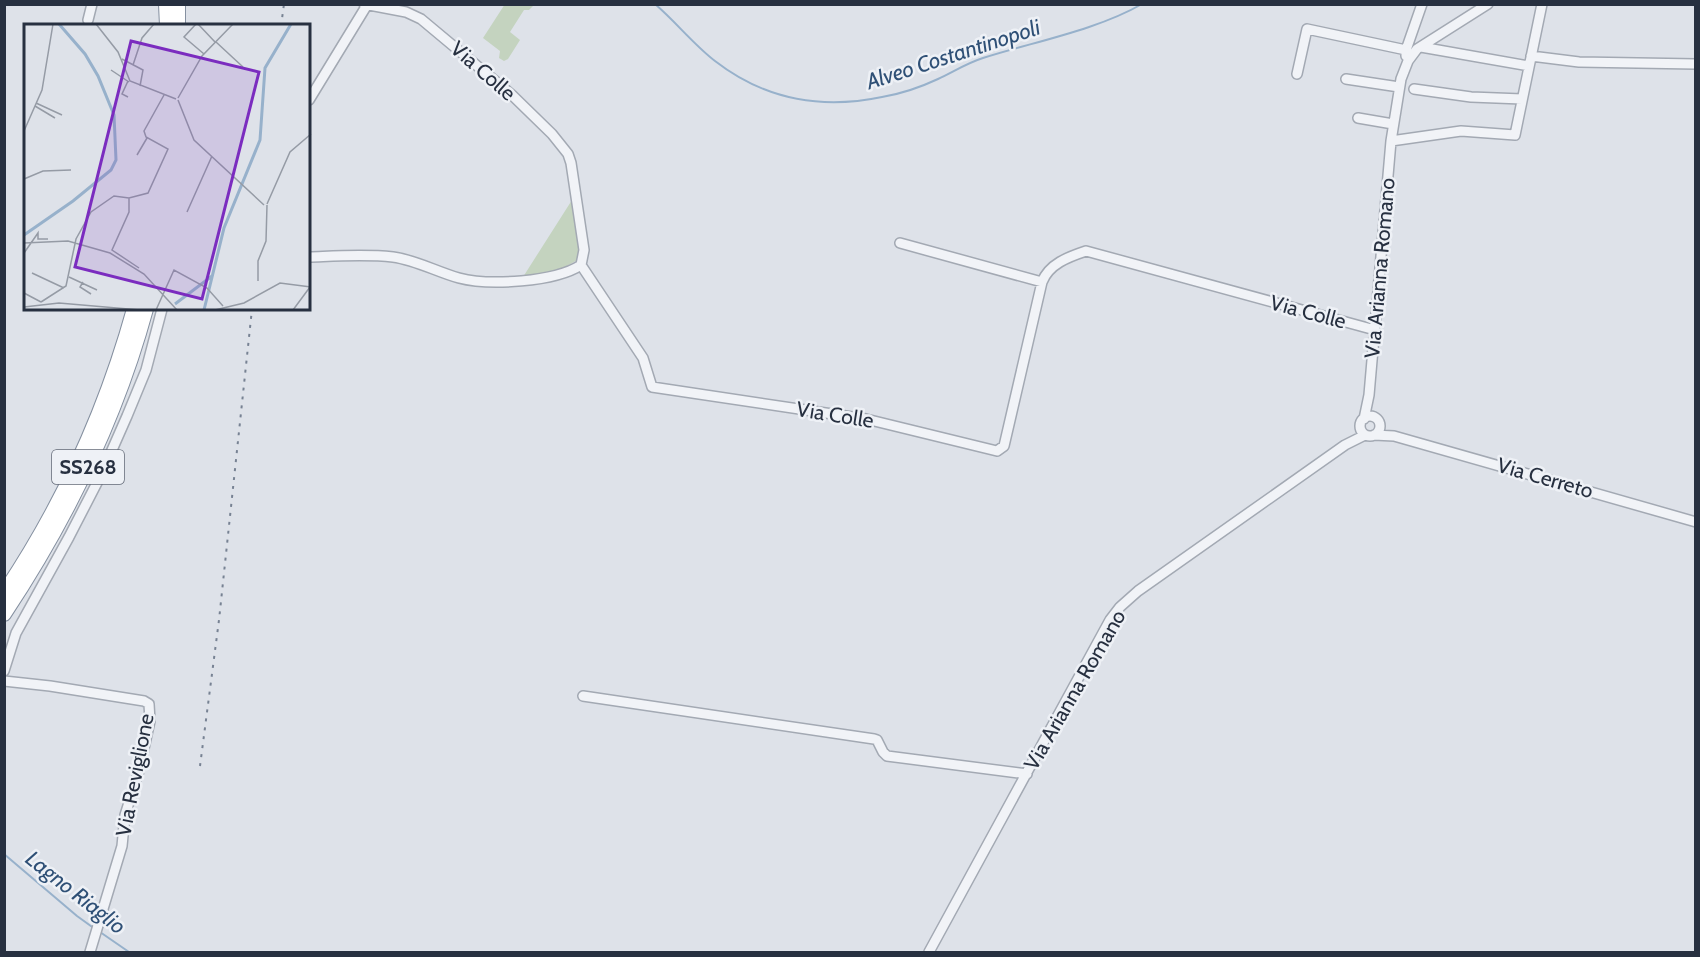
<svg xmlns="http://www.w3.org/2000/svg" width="1700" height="957" font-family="Cabin,sans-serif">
<rect width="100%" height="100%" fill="#dee2e9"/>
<!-- green -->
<path fill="#c4d3bf" d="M505 4 533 6 529 10H524L510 32 520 40 508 59 504 61 499 58 500 51 483 38Z
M572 200 580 246 579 259 560 270 523 277Z"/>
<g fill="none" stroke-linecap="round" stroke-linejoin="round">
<!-- stream -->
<path stroke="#97b1cb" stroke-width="2" d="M655 4C676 22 693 44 715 61 764 99 820 110 882 97 900 94 921 87 938 79 953 72 967 63 983 58 1033 42 1097 30 1142 4
M4 854 77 916 95 929
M100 932 129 952"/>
<!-- minor casing -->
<g stroke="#a3a9b3" stroke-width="12">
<path id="minor" d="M364 4 406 12 421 19 512 95 552 134 568 154 571 163 584 250 581 265 643 358 652 387 866 419 997 451 1004 446 1042 282C1049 264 1068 257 1086 251L1375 330
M88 20 92 4
M1421 47 1529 66
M1406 56V50L1422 4
M1531 56 1579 62 1696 64
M1297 74 1307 29 1406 50
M1346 79 1399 87
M1414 89 1471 97 1522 99
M309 100 367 5
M1358 118 1393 124
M1391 141 1461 131 1515 135 1542 4
M900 243 1042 282
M309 257C337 256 365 254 393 257 416 260 437 272 459 278 489 286 555 282 581 265
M1360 426a10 10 0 1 1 20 0a10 10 0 1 1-20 0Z
M1364 419 1369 395 1391 141 1401 79 1408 61 1417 49 1488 4
M1374 435 1394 436 1696 522
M4 671 16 633 69 537 101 475 127 416 146 370 162 309
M4 681 50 686 144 701 149 704 150 721 139 771 125 815 122 846 90 952
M583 696 874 739 877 740 883 752 887 756 1027 774
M929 952 1110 620 1120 607 1138 591 1345 445 1365 435"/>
</g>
<!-- highway casing -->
<g stroke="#8590a0" stroke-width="16">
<path id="highway" d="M166 4 167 26
M178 4V26
M4 593C63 505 106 410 134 309
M4 614C67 519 116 419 146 309"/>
</g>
<!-- minor -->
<use href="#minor" stroke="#f1f3f7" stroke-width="9"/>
<!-- highway -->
<use href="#highway" stroke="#fff" stroke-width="14"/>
<!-- rail -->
<path stroke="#778293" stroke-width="2" stroke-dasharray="3 6" stroke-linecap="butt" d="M281 26 284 4
M200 766 219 620 252 309"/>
</g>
<g text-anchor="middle" stroke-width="5" stroke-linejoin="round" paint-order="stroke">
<!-- shield labels -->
<rect fill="#eef1f6" stroke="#636a77" stroke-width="1.5" x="52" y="450" width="72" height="34" rx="4.5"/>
<g font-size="20" font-weight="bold" fill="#273040">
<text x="88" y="474">SS268</text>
</g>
<!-- street labels -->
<g font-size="21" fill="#273040" stroke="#eef1f6">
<text transform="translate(483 71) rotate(41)" y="7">Via Colle</text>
<text transform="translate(1380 268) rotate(-85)" y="7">Via Arianna Romano</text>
<text transform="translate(1308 312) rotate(15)" y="7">Via Colle</text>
<text transform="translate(835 415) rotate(9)" y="7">Via Colle</text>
<text transform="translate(1545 478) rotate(16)" y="7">Via Cerreto</text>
<text transform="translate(1075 690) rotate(-60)" y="7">Via Arianna Romano</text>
<text transform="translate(135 775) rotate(-79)" y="7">Via Reviglione</text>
</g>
<!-- water labels -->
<g font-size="22" font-style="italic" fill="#2f5076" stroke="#eef1f6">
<text transform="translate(953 54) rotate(-18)" y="8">Alveo Costantinopoli</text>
<text transform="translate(76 892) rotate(38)" y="8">Lagno Riaglio</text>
</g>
</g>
<!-- overview -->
<g transform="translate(24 24)">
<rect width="286" height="286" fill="#dee2e9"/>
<path fill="none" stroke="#97b1cb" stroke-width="3" d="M0 211 49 177 87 146 92 136 90 91 74 52 61 30 35 0M151 280 188 252M180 286 200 204 236 116 241 44 267 0"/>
<path fill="none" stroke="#959ba5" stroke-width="1.5" d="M72 0 94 28 106 57 152 75M172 0 160 13 180 30M174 0 191 18M192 18 219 43M98 35 119 46 116 62M109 41 118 14 130 0M87 46 105 58M104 73 98 70 104 57M154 74 178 32 209 0M154 76 170 116 240 181M12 79 38 91M11 82 31 94M0 107 18 66 29 0M113 131 123 114M0 155 19 147 47 146M105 174V188L88 226 115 244M243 180 266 128 287 110M163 188 188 132M0 219 44 217 86 229 120 250 153 286M0 229 14 209V215H24M8 249 40 264M45 253 73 266M234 257V237L242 217 243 181M59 258 56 263 67 270M0 269 17 278M17 278 42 262 52 215 67 188 90 172 105 174 124 169 144 125 122 113 120 107 140 71M0 283 35 279 116 286M132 286 150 246 183 264 199 282M191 286 220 279 256 259 287 263M269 286 286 263"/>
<path fill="#7b2cbf" fill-opacity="0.15" stroke="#7b2cbf" stroke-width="3" d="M107 17 235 48 178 275 51 243Z"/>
<rect width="286" height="286" fill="none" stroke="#273040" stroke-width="3"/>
</g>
<!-- border -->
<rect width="1700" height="957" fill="none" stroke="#273040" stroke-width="12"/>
</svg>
